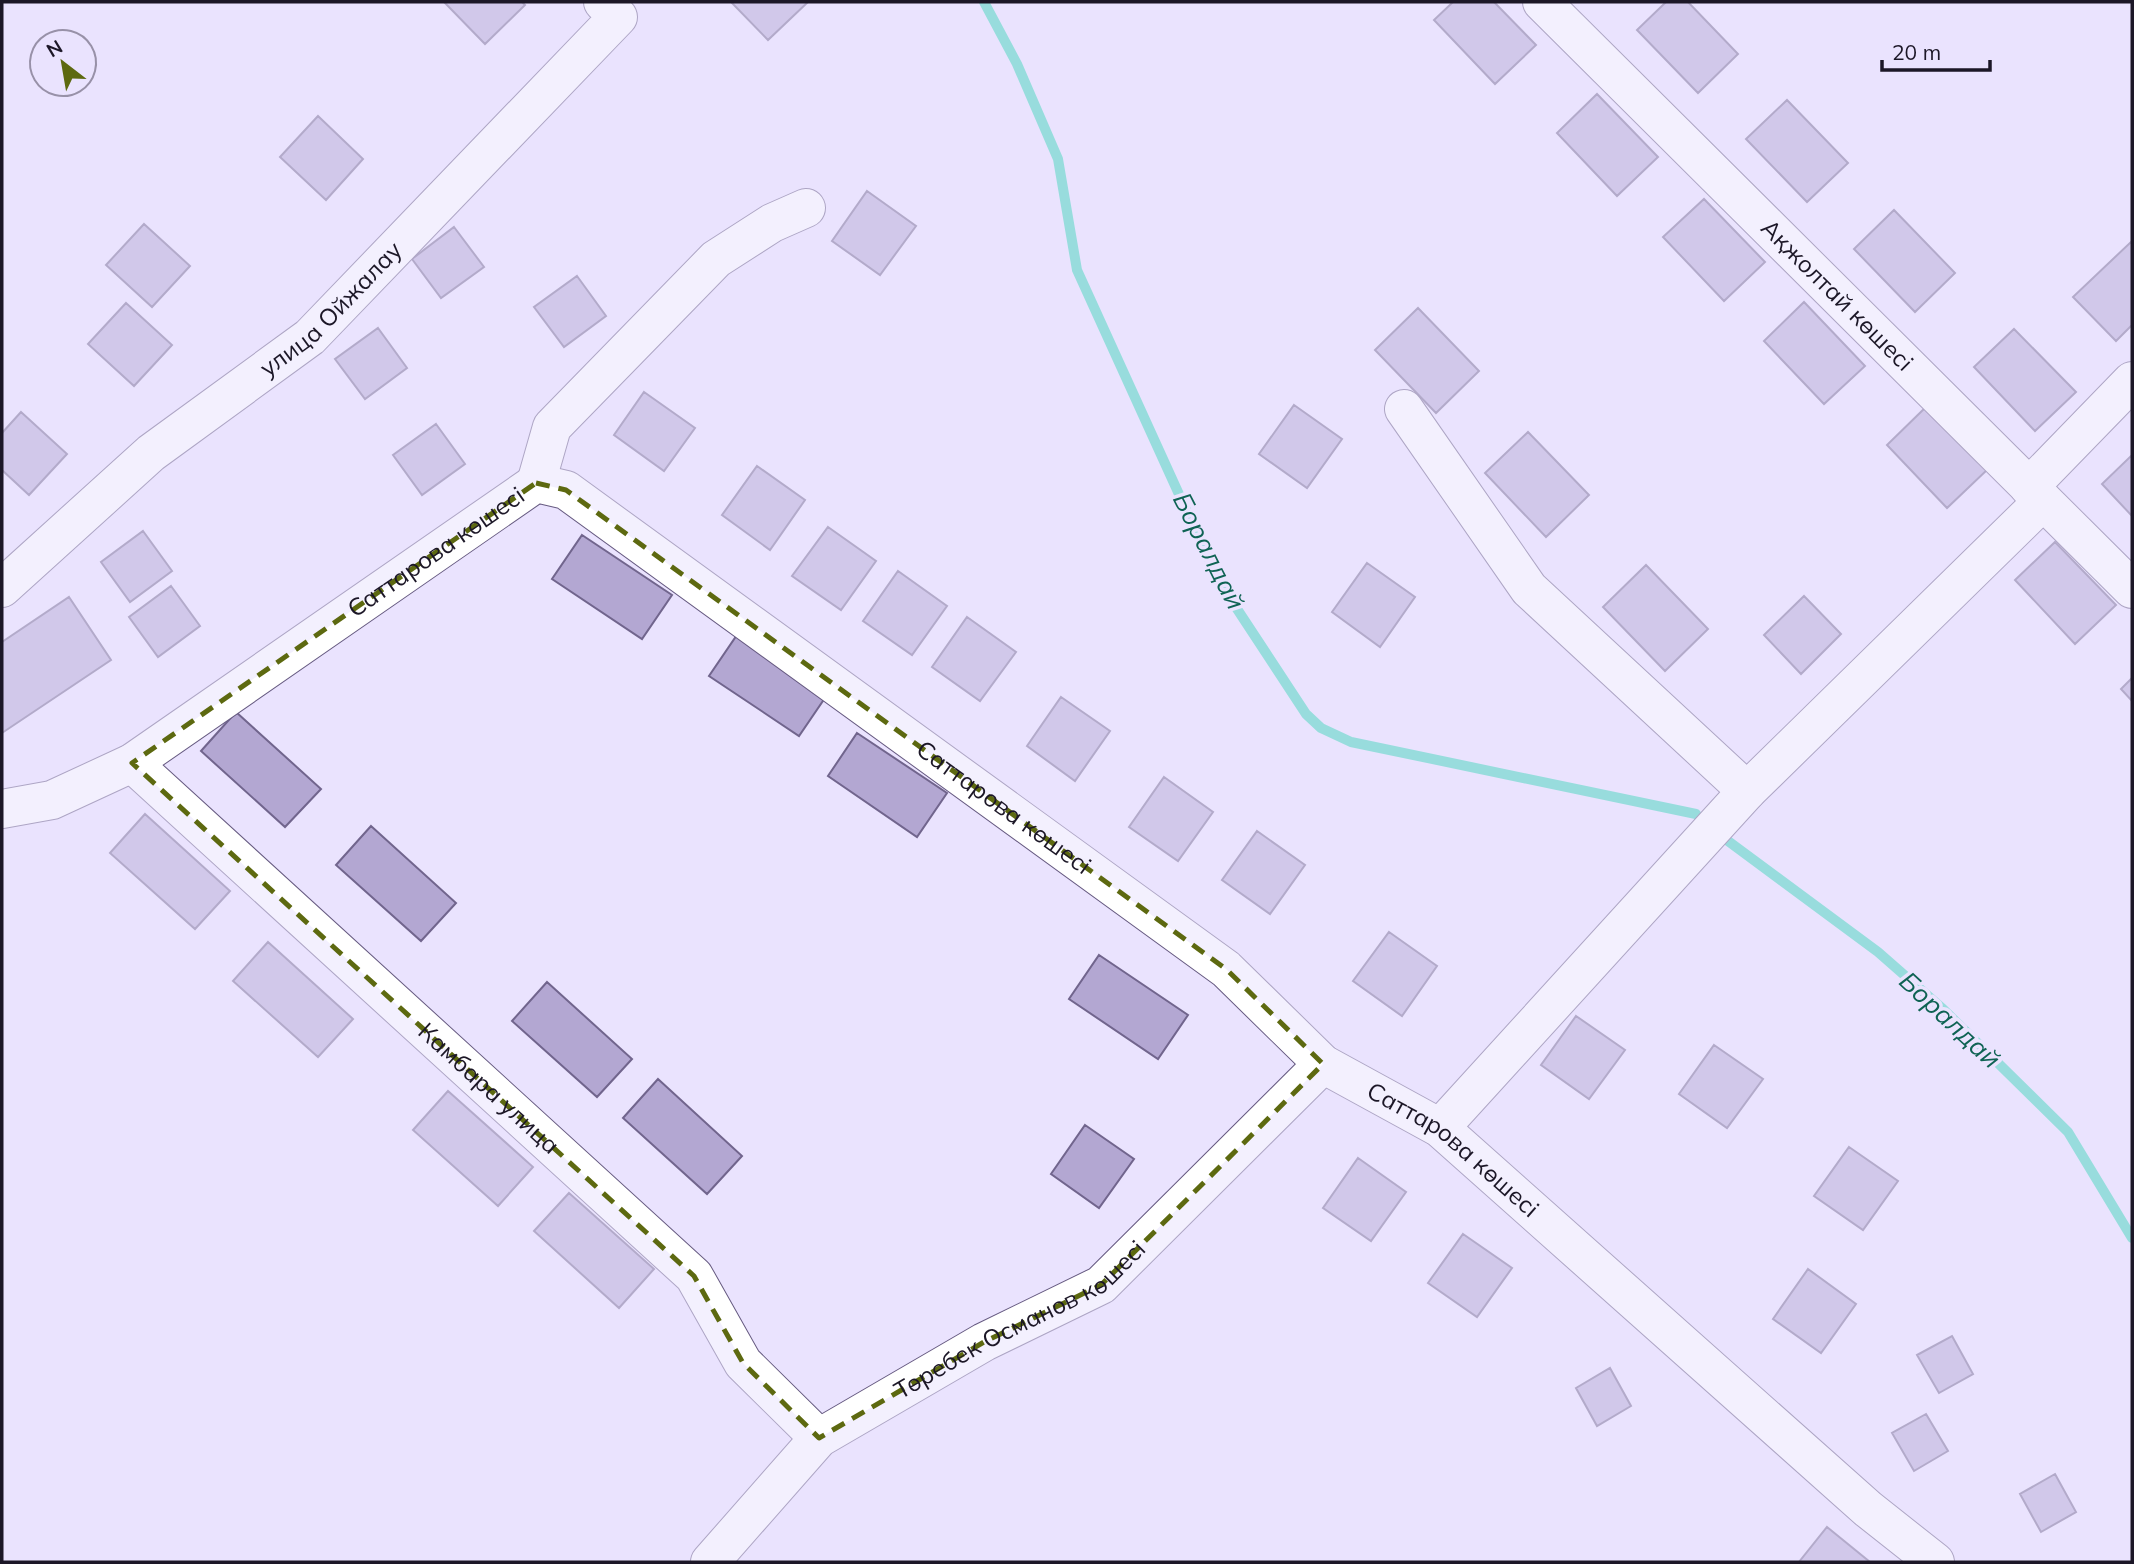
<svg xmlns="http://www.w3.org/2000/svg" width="2134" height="1564" font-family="Mulish,sans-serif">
<rect width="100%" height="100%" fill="#eae3fe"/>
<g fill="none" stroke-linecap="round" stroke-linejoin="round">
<!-- stream -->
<path stroke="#36d3b7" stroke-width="10" d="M984 2 1017 64 1058 159 1077 270 1218 580 1306 714 1321 728 1351 742 1696 814
M1728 841 1878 952 1943 1009 2068 1132 2132 1238"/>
</g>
<!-- building -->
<path fill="#b3a7d2" stroke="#71658d" stroke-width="2" d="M444 2H522L525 5 485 44Z
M731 2H808L768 40Z
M1453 2H1494L1536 45 1495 84 1434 20Z
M1666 2H1688L1738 54 1698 93 1637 30Z
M1597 94 1658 157 1617 196 1557 133Z
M1787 100 1848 163 1807 202 1746 139Z
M318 116 363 159 326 200 280 157Z
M867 191 916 226 880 275 832 241Z
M1704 199 1765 262 1724 301 1663 237Z
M1894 210 1955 273 1915 312 1854 249Z
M144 224 190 266 152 307 106 265Z
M454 227 484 267 441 298 412 259Z
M2132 241V325L2116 341 2073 297Z
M577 276 606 316 564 347 534 307Z
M1804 302 1865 366 1824 404 1764 341Z
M126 303 172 345 134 386 88 344Z
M1418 308 1479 371 1436 413 1375 350Z
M378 328 407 368 365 399 335 359Z
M2014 329 2076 392 2035 431 1974 367Z
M644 392 695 428 664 471 614 435Z
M1294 405 1342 439 1307 488 1259 454Z
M1927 406 1988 469 1947 508 1887 445Z
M21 412 67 454 29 495 2 470V433Z
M436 424 465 464 422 495 393 455Z
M1528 432 1589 495 1546 537 1485 473Z
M2132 455V516L2102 484Z
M757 466 805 500 770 550 722 515Z
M828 527 876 561 841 610 792 576Z
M143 531 172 571 130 602 101 562Z
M582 535 672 595 642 639 552 579Z
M2055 542 2116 605 2075 644 2015 580Z
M1367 563 1415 597 1380 647 1332 612Z
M1646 565 1708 629 1665 671 1603 607Z
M898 571 947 606 912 655 863 621Z
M171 586 200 626 158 657 129 617Z
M1804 596 1841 634 1801 674 1764 635Z
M69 597 111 660 2 733V642Z
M967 617 1016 652 980 701 932 667Z
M739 632 829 692 799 736 709 676Z
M2132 678V701L2121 689Z
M1061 697 1110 731 1075 781 1027 746Z
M236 712 321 789 285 827 201 751Z
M857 733 947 793 917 837 828 776Z
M1164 777 1213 812 1178 861 1129 827Z
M145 814 230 891 195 929 110 853Z
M371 826 456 903 421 941 336 865Z
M1257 831 1305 865 1270 914 1222 880Z
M1389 932 1437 966 1402 1016 1353 981Z
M268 942 353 1019 318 1057 233 981Z
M1099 955 1188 1015 1158 1059 1069 999Z
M547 982 632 1059 597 1097 512 1021Z
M1576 1016 1625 1050 1589 1099 1541 1065Z
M1714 1045 1763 1079 1727 1128 1679 1094Z
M658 1079 742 1156 707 1194 623 1118Z
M448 1091 533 1167 498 1206 413 1130Z
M1085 1125 1134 1159 1099 1208 1051 1174Z
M1849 1147 1898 1181 1863 1230 1814 1196Z
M1358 1158 1406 1192 1371 1241 1323 1208Z
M569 1193 654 1269 619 1308 534 1231Z
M1463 1234 1512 1268 1477 1317 1428 1283Z
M1808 1269 1856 1304 1821 1353 1773 1319Z
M1952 1336 1973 1374 1939 1393 1917 1355Z
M1610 1368 1631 1406 1597 1426 1576 1388Z
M1926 1414 1948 1451 1914 1471 1892 1433Z
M2055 1474 2076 1512 2041 1532 2020 1494Z
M1827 1527 1870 1562H1799Z"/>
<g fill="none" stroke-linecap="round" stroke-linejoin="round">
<!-- minor casing -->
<g stroke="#665a81" stroke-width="40">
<g id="minor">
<path id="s1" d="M1542 2 2132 589"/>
<path d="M1404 409 1529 589 1747 791"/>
<path d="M536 483 552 427 716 259 772 223 806 208"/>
<path d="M2029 487 2132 381"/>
<path id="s2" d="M2 588 151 453 310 337 618 17 603 2"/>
<path id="s3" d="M132 763 694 1276 743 1363 819 1438"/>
<path id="s4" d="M2 809 52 800 132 763 536 483 566 490 1226 969 1323 1064 1440 1128 1868 1509 1935 1562"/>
<path d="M1440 1128 1747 791 2043 501"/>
<path id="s5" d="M710 1562 819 1438 984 1342 1101 1285 1323 1064"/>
</g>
</g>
<!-- minor -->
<use href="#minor" stroke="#fff" stroke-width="38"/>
</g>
<!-- marked area -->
<path d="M0 0H2134V1564H0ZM536 483 566 490 1226 969 1323 1064 1101 1285 984 1342 819 1438 743 1363 694 1276 132 763Z" fill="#eae3fe" fill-opacity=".55" fill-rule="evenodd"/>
<path fill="none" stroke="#5d6910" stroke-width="5" stroke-dasharray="14 9" stroke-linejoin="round" d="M536 483 566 490 1226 969 1323 1064 1101 1285 984 1342 819 1438 743 1363 694 1276 132 763Z"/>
<g text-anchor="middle" stroke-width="7" stroke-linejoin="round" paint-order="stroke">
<!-- street labels -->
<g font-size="24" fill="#1c1727" stroke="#eae3fe">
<text dy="8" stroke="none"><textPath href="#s1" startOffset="416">Ақжолтай көшесі</textPath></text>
<text dy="8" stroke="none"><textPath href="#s2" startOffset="432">улица Ойжалау</textPath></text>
<text dy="8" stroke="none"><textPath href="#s4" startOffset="509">Саттарова көшесі</textPath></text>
<text dy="8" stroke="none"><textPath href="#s4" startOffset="1202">Саттарова көшесі</textPath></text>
<text dy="8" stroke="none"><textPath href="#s3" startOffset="483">Камбара улица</textPath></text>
<text dy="8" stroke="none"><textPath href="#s4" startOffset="1769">Саттарова көшесі</textPath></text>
<text dy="8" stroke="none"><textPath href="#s5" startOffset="399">Төребек Османов көшесі</textPath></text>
</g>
<!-- water labels -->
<g font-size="26" font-style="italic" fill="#0f6354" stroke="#eae3fe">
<text transform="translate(1209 551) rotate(63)" y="9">Боралдай</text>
<text transform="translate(1950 1020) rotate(43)" y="9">Боралдай</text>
</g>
</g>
<!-- border -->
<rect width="2134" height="1564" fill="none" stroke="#1c1727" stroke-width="7"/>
<!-- north arrow -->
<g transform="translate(63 63) rotate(329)"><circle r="33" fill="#eae3fe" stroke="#9891a8" stroke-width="2"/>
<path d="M0-5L12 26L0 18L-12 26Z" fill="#5d6910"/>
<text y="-10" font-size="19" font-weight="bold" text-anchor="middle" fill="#1c1727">N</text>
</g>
<!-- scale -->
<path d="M1882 60v10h108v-10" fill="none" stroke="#1c1727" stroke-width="3.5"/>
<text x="1892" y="60" font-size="21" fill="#1c1727" stroke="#eae3fe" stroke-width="5" paint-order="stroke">20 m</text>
</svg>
